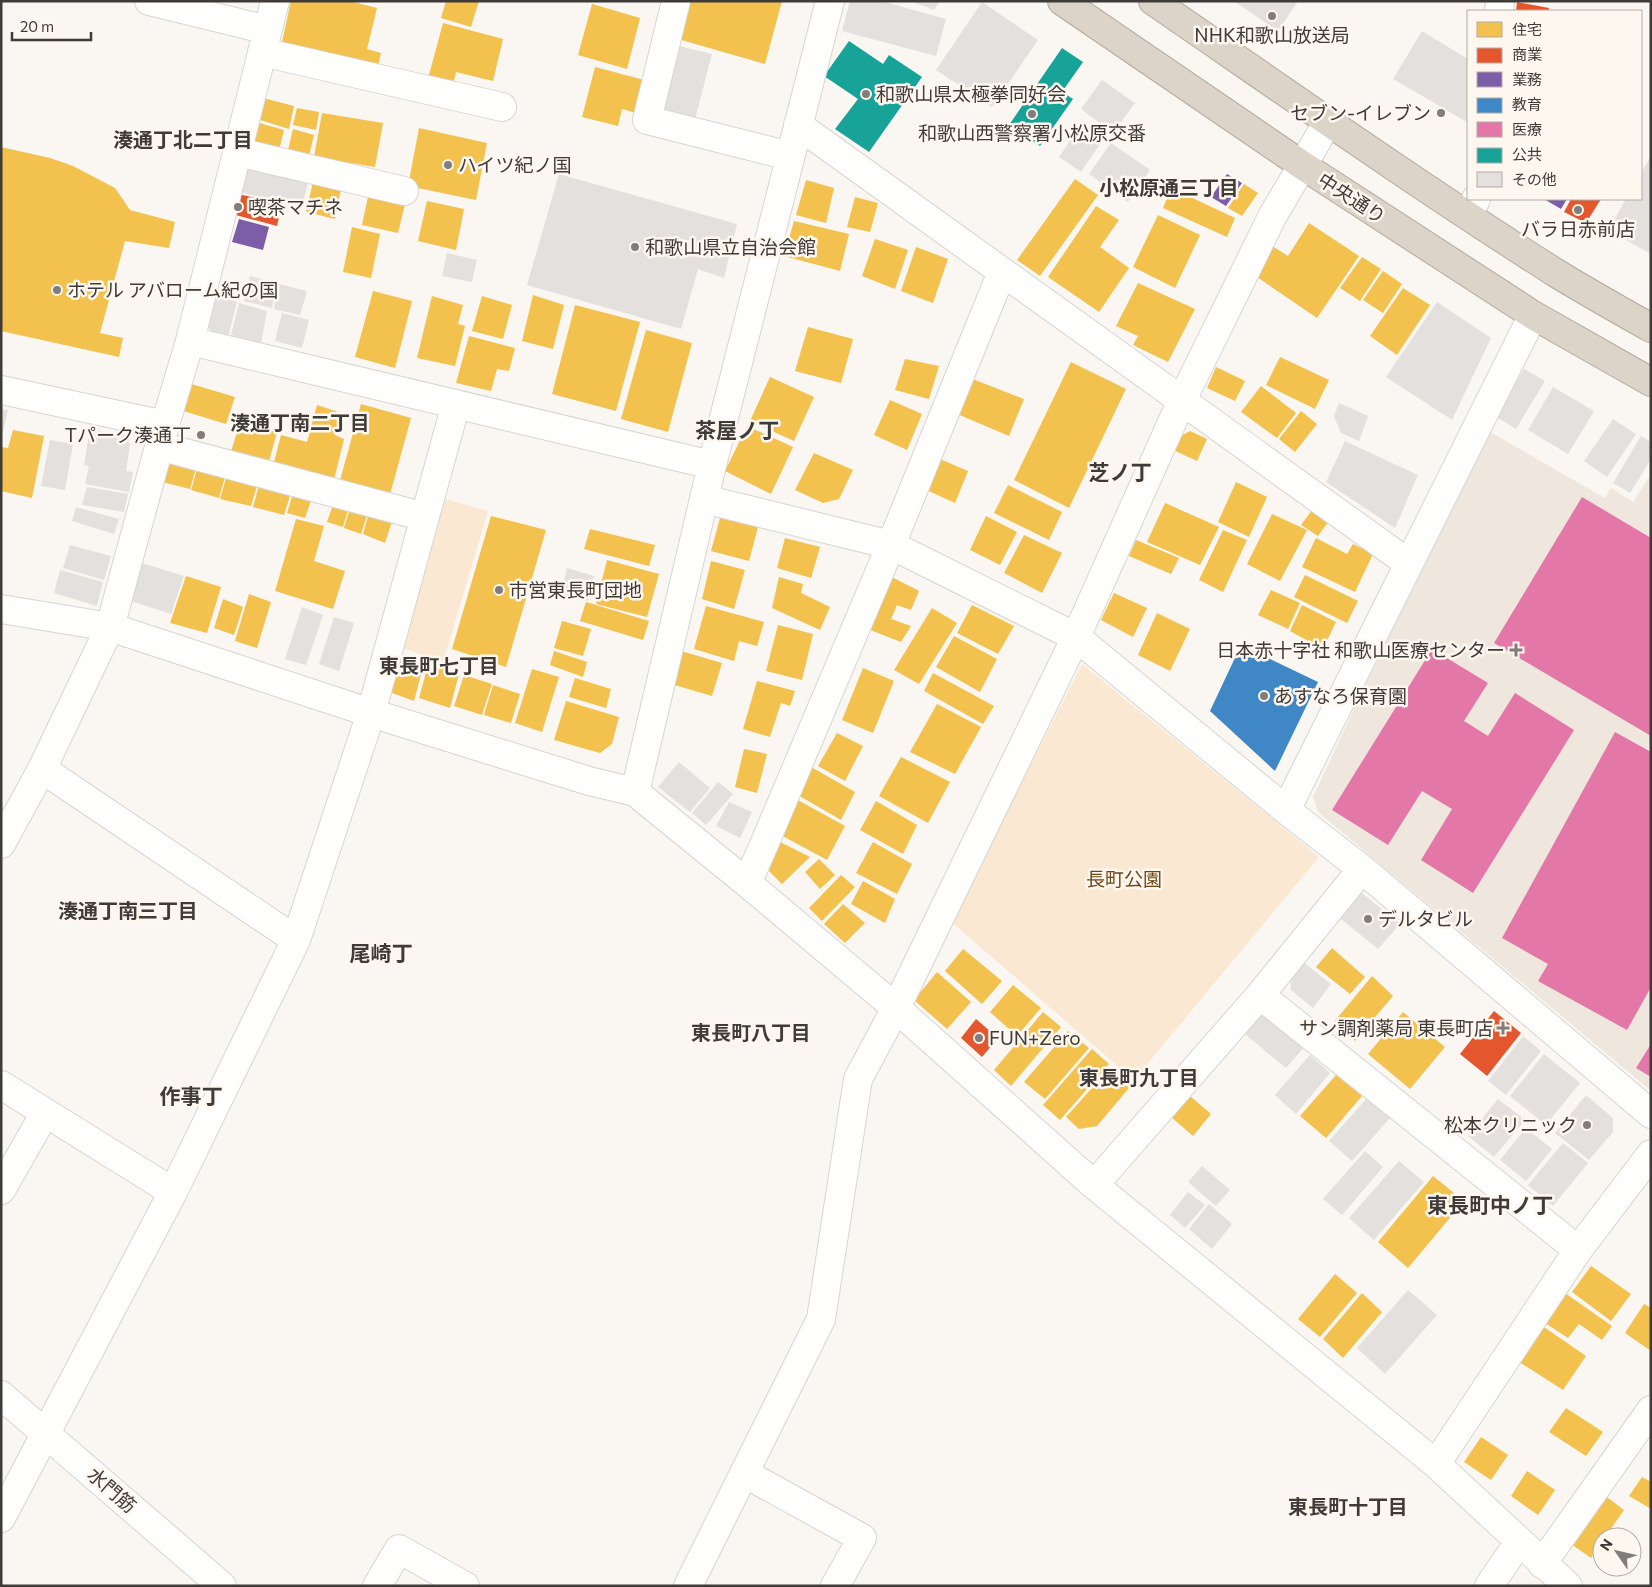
<svg xmlns="http://www.w3.org/2000/svg" width="1652" height="1587" font-family="Commissioner,'Noto Sans JP',sans-serif">
<rect width="100%" height="100%" fill="#faf7f2"/>
<!-- built -->
<path fill="#efe7de" d="M1485 429 1605 498 1611 488 1633 502 1651 474V1091L1318 812 1313 797Z"/>
<!-- green -->
<path fill="#fbe8d3" d="M441 498 488 511 443 662 397 646Z
M1082 664 1319 857 1134 1080 951 922Z"/>
<!-- homes -->
<path fill="#f2c14e" d="M291 1H350L377 8 367 49 381 53 377 70 317 57 319 50 282 42Z
M446 1H479L471 27 441 18Z
M688 1H782L765 64 678 39Z
M592 4 640 18 627 69 578 55Z
M443 23 503 39 493 81 456 72 454 81 429 75Z
M595 67 644 80 636 113 622 109 618 126 582 117Z
M263 98 294 106 289 129 257 119Z
M297 108 319 112 316 130 293 125Z
M322 113 383 123 375 167 314 157Z
M256 122 284 130 278 155 249 147Z
M419 128 487 143 476 200 408 186Z
M293 129 314 135 309 156 288 150Z
M1 147 50 158 73 166 115 188 130 210 175 222 169 248 125 241 100 333 123 338 119 357 1 331Z
M314 178 342 184 335 219 306 212Z
M1075 179 1098 195 1040 276 1017 260Z
M806 180 834 188 826 223 796 215Z
M1244 184 1258 193 1242 216 1228 208Z
M1171 188 1235 218 1227 237 1163 208Z
M369 192 406 200 398 233 362 225Z
M855 197 878 203 870 232 847 227Z
M427 201 464 209 456 250 418 241Z
M1096 206 1119 220 1100 247 1129 268 1099 312 1048 277Z
M1158 215 1200 235 1175 288 1133 267Z
M794 221 849 234 840 271 784 256Z
M1309 223 1359 256 1317 318 1254 275 1272 246 1288 256Z
M352 227 380 234 371 278 343 272Z
M875 239 908 250 895 289 862 276Z
M916 247 948 259 933 303 901 291Z
M1362 257 1381 269 1360 301 1340 288Z
M1383 271 1402 284 1383 313 1363 300Z
M1138 283 1195 309 1168 362 1133 345 1138 336 1116 326Z
M1403 288 1430 305 1397 355 1370 336Z
M373 291 412 301 395 368 355 357Z
M533 295 564 305 553 349 522 341Z
M432 296 463 305 458 324 465 326 455 366 417 358Z
M482 296 512 305 503 339 472 331Z
M575 305 640 322 616 411 552 394Z
M808 327 853 339 841 383 795 371Z
M646 330 692 343 668 432 621 419Z
M469 336 515 348 509 371 497 369 491 391 456 383Z
M1280 357 1329 380 1315 409 1266 385Z
M905 359 939 366 929 399 895 390Z
M1071 362 1126 389 1069 508 1014 480Z
M1216 367 1245 381 1235 401 1207 388Z
M770 377 814 397 794 441 750 421Z
M970 378 1024 399 1009 436 955 413Z
M188 383 235 397 226 424 180 410Z
M1261 386 1296 413 1277 438 1241 412Z
M890 400 922 414 907 450 874 435Z
M361 404 411 418 389 498 339 484Z
M317 405 341 413 335 435 344 439 334 480 274 462 281 435 307 442Z
M1301 411 1317 424 1295 452 1279 439Z
M240 422 277 432 268 465 230 455Z
M747 426 793 447 771 494 725 471Z
M13 430 44 436 32 498 1 491V447L8 448Z
M1190 431 1207 439 1197 461 1173 450 1179 437Z
M167 453 198 461 190 489 158 481Z
M814 453 853 470 839 499 823 503 795 490Z
M935 457 968 471 955 503 922 488Z
M199 462 227 470 219 498 191 490Z
M228 471 259 479 251 506 220 499Z
M261 478 293 486 284 515 253 507Z
M1236 482 1267 497 1249 537 1218 522Z
M1008 485 1062 512 1049 540 994 513Z
M295 487 314 492 305 518 287 513Z
M335 499 350 503 343 527 327 522Z
M1165 503 1219 527 1200 565 1147 542Z
M351 504 369 509 361 534 344 528Z
M370 509 394 515 385 543 363 534Z
M1312 510 1329 521 1318 536 1301 525Z
M1272 514 1307 530 1280 581 1247 564Z
M491 516 546 530 506 667 452 649Z
M986 516 1017 532 1000 565 970 550Z
M720 518 758 527 749 561 711 551Z
M296 519 324 526 314 561 345 571 333 609 275 591Z
M590 529 655 545 649 566 584 549Z
M1223 530 1247 540 1223 592 1199 580Z
M1024 535 1062 553 1042 593 1004 573Z
M785 538 820 547 811 578 777 568Z
M1316 538 1347 554 1353 544 1373 554 1355 592 1302 567Z
M1136 540 1179 558 1171 574 1129 556Z
M607 560 659 574 647 617 596 604Z
M711 561 745 570 734 609 702 599Z
M886 574 919 591 911 610 897 605 891 619 911 626 901 642 865 628Z
M1305 575 1358 601 1347 623 1294 597Z
M186 576 221 587 207 633 170 623Z
M779 577 803 584 801 593 830 607 820 630 772 608Z
M1271 590 1300 603 1288 629 1258 615Z
M1114 593 1147 608 1133 637 1101 620Z
M249 594 271 602 257 648 235 641Z
M223 599 243 607 234 635 214 628Z
M586 602 649 621 643 640 580 621Z
M972 605 1014 626 998 654 957 633Z
M1302 605 1336 622 1323 649 1290 631Z
M706 606 764 622 757 646 739 641 734 661 694 649Z
M932 608 957 623 919 684 894 670Z
M1157 613 1190 629 1170 671 1138 655Z
M562 621 591 629 583 656 554 648Z
M778 625 813 634 802 680 766 671Z
M954 636 997 659 980 692 936 667Z
M554 651 587 662 583 677 550 665Z
M681 651 722 663 712 696 671 684Z
M395 658 423 667 414 701 392 693 388 681Z
M428 665 459 674 450 708 419 698Z
M863 668 894 681 873 733 842 720Z
M532 669 559 677 542 732 515 723Z
M933 673 994 706 983 724 924 691Z
M464 675 492 684 482 715 454 706Z
M575 678 611 689 606 708 569 697Z
M757 681 795 691 790 706 781 703 770 737 743 729Z
M493 685 520 694 511 723 484 715Z
M566 701 619 717 612 744 600 753 554 740Z
M937 704 981 727 955 774 910 752Z
M837 733 863 746 845 781 818 766Z
M744 749 767 754 757 793 735 787Z
M901 757 950 782 928 823 879 796Z
M811 767 855 792 841 820 796 794Z
M796 799 845 826 827 860 779 834Z
M876 801 917 825 903 854 860 830Z
M776 840 810 857 782 884 769 871Z
M873 842 912 864 897 894 856 873Z
M819 859 835 875 820 889 805 872Z
M841 875 855 887 822 921 809 908Z
M863 881 895 899 885 923 851 904Z
M843 904 865 923 845 943 824 924Z
M1332 948 1365 977 1350 994 1316 967Z
M963 949 1002 981 982 1004 945 971Z
M937 972 971 1002 947 1029 914 1000Z
M1372 976 1393 996 1355 1041 1334 1022Z
M1013 985 1041 1008 1017 1036 990 1012Z
M1043 1012 1061 1027 1011 1086 994 1070Z
M1403 1012 1445 1047 1410 1089 1368 1054Z
M1068 1031 1089 1048 1045 1099 1024 1082Z
M1092 1049 1109 1064 1060 1120 1043 1105Z
M1109 1069 1129 1088 1097 1126 1079 1129 1066 1117Z
M1336 1075 1362 1096 1326 1138 1300 1116Z
M1190 1096 1211 1114 1193 1136 1171 1117Z
M1433 1176 1464 1201 1408 1268 1378 1242Z
M1591 1266 1631 1294 1611 1321 1572 1292Z
M1335 1274 1357 1293 1320 1337 1298 1319Z
M1362 1293 1382 1312 1343 1358 1323 1339Z
M1565 1293 1612 1326 1602 1340 1579 1324 1568 1338 1545 1323Z
M1644 1304 1651 1308V1351L1625 1333Z
M1541 1325 1586 1356 1563 1390 1516 1360Z
M1566 1408 1603 1432 1586 1456 1549 1432Z
M1481 1437 1508 1455 1491 1480 1464 1462Z
M1527 1471 1555 1490 1538 1515 1511 1496Z
M1642 1477 1651 1482V1509L1629 1496Z
M1604 1495 1624 1510 1605 1537H1602V1542L1591 1558 1571 1544Z"/>
<!-- shops -->
<path fill="#e4572e" d="M1517 2 1549 8 1548 11H1516Z
M238 194 282 204 277 226 232 214Z
M1571 199H1601L1586 223 1564 212Z
M1494 1011 1521 1033 1487 1076 1460 1054Z
M976 1019 998 1038 982 1057 961 1038Z"/>
<!-- offices -->
<path fill="#7b5ea7" d="M1227 174 1242 183 1226 206 1211 197Z
M1544 199H1567L1561 209Z
M239 219 269 227 263 250 232 242Z"/>
<!-- schools -->
<path fill="#3f88c5" d="M1241 645 1318 682 1275 771 1210 711Z"/>
<!-- health -->
<path fill="#e377a8" d="M1582 497 1651 538V736L1494 643Z
M1432 649 1488 683 1464 721 1488 736 1515 693 1574 730 1473 893 1421 860 1452 809 1422 791 1388 845 1332 810Z
M1615 732 1651 752V987L1627 1030 1538 981 1548 964 1502 938Z
M1651 1044V1077L1636 1068Z"/>
<!-- public -->
<path fill="#17a398" d="M849 41 883 64 889 55 922 77 869 152 835 129 858 99 824 76Z
M1062 48 1083 62 1062 92 1073 99 1040 146 1009 125Z"/>
<!-- building -->
<path fill="#e3e0dd" d="M850 1H881L946 19 936 56 842 31Z
M910 1H940L934 10Z
M1234 1H1298L1278 31Z
M982 2 1038 40 992 107 936 70Z
M1422 31 1468 59 1467 122 1393 79Z
M675 45 712 54 694 123 657 113Z
M1102 80 1135 103 1113 133 1081 109Z
M1082 123 1104 138 1081 172 1059 157Z
M1111 143 1150 170 1128 202 1089 174Z
M1651 156V254L1608 230 1626 199H1641V173Z
M246 163 309 178 302 207 238 192Z
M559 174 737 224 724 278 698 269 681 329 527 285Z
M447 253 477 260 472 282 442 276Z
M250 276 277 283 272 308 244 301Z
M279 284 307 291 300 315 274 309Z
M212 293 237 302 228 337 213 333 204 322Z
M1437 302 1491 338 1452 420 1386 377Z
M239 303 267 311 261 343 231 335Z
M282 313 309 320 302 348 275 341Z
M1524 369 1545 381 1516 429 1495 416Z
M1553 387 1594 411 1568 454 1528 430Z
M1339 403 1368 416 1359 441 1341 433 1334 416Z
M1 409 8 410 2 435H1Z
M1613 419 1636 434 1607 477 1584 461Z
M90 429 125 435 130 444 126 471 133 472 129 492 85 484 89 466 84 465Z
M1641 436 1651 442V459L1630 493 1613 483Z
M50 440 73 444 65 490 41 486Z
M1345 441 1418 475 1395 528 1326 482Z
M87 487 128 494 124 512 82 505Z
M76 507 119 519 114 534 72 521Z
M70 545 111 556 104 580 63 568Z
M139 562 184 576 171 614 128 600Z
M567 568 594 576 588 601 561 593Z
M60 570 103 582 97 606 54 593Z
M302 607 323 615 306 665 285 659Z
M334 617 354 623 339 671 319 664Z
M679 762 710 788 690 812 658 787Z
M718 782 733 794 706 825 692 813Z
M729 802 752 812 740 838 716 826Z
M1357 889 1400 924 1378 949 1336 915Z
M1303 962 1331 984 1313 1008 1291 990 1290 978Z
M1258 1009 1305 1046 1286 1068 1240 1030Z
M1523 1036 1541 1051 1506 1095 1488 1081Z
M1544 1054 1580 1083 1546 1125 1510 1096Z
M1310 1055 1330 1073 1296 1114 1275 1095Z
M1586 1095 1613 1118V1132L1589 1160 1555 1133Z
M1367 1098 1390 1118 1352 1161 1329 1141Z
M1498 1099 1525 1120 1494 1157 1468 1136Z
M1526 1128 1552 1149 1526 1181 1500 1160Z
M1563 1143 1588 1163 1553 1206 1528 1185Z
M1365 1151 1383 1167 1342 1215 1323 1199Z
M1399 1161 1424 1182 1374 1240 1349 1218Z
M1202 1166 1230 1190 1216 1206 1188 1182Z
M1188 1192 1205 1205 1185 1228 1170 1215Z
M1209 1204 1232 1224 1212 1249 1189 1229Z
M1408 1290 1437 1315 1385 1374 1357 1348Z"/>
<g fill="none" stroke-linecap="round" stroke-linejoin="round">
<!-- street casing -->
<g stroke="#d7d5d2" stroke-width="30">
<path id="street" d="M149 1 268 30
M676 1 647 120 790 156
M1499 11 1500 1
M262 52 502 107
M798 125 1408 563
M237 152 404 191
M1468 215 1476 199
M190 341 712 465
M1 390 165 425
M159 446 425 517
M704 499 891 545 1076 637 1286 810 1362 869 1651 1114
M1 609 110 627 371 713 589 781 635 792 747 883 896 1008 1094 1185 1436 1464 1568 1586
M42 769 296 940
M635 792 712 465 830 1
M1286 810 1533 315
M1 844 42 769 110 627 165 425 190 341 275 1
M747 883 763 847 891 545 1002 272
M1260 995 1578 1250
M1 1085 173 1192
M1094 1185 1260 995 1362 869
M1 1190 45 1113
M1436 1464 1578 1250 1651 1154
M744 1473 862 1538 835 1586
M1 1518 173 1192 296 940 371 713 456 404
M1542 1564 1651 1410
M377 1586 399 1549 465 1586
M688 1586 821 1319 858 1079 896 1008 1076 637 1182 400 1273 215 1328 122
M1489 1586 1519 1542"/>
</g>
<!-- secondary casing -->
<g stroke="#d7d5d2" stroke-width="30">
<path id="secondary" d="M1 1395 222 1586"/>
</g>
<!-- highway casing -->
<g stroke="#b4a99c" stroke-width="30">
<path id="highway" d="M1062 1 1302 165 1533 315 1651 382
M1153 1C1287 93 1419 186 1556 273 1587 292 1619 310 1651 328"/>
</g>
<!-- street -->
<use href="#street" stroke="#fefefd" stroke-width="28"/>
<!-- secondary -->
<use href="#secondary" stroke="#fefefd" stroke-width="28"/>
<!-- highway -->
<use href="#highway" stroke="#dcd3c9" stroke-width="28"/>
</g>
<!-- markers -->
<g fill="#807d7a" stroke="#fef7ef" stroke-width="2">
<circle cx="1272" cy="16" r="5"/>
<circle cx="866" cy="94" r="5"/>
<circle cx="1441" cy="113" r="5"/>
<circle cx="1032" cy="114" r="5"/>
<circle cx="448" cy="165" r="5"/>
<circle cx="238" cy="207" r="5"/>
<circle cx="1578" cy="210" r="5"/>
<circle cx="635" cy="247" r="5"/>
<circle cx="57" cy="290" r="5"/>
<circle cx="201" cy="435" r="5"/>
<circle cx="499" cy="590" r="5"/>
<path d="M1513.5 642.5h5v5h5v5h-5v5h-5v-5h-5v-5h5z"/>
<circle cx="1264" cy="696" r="5"/>
<circle cx="1368" cy="919" r="5"/>
<path d="M1500.5 1020.5h5v5h5v5h-5v5h-5v-5h-5v-5h5z"/>
<circle cx="979" cy="1038" r="5"/>
<circle cx="1587" cy="1125" r="5"/>
</g>
<g text-anchor="middle" stroke-width="5" stroke-linejoin="round" paint-order="stroke">
<!-- poi labels -->
<g font-size="19" fill="#3e3b39" stroke="#fef7ef" text-anchor="start">
<text x="1272" y="42" text-anchor="middle">NHK和歌山放送局</text>
<text x="876" y="101">和歌山県太極拳同好会</text>
<text x="1431" y="120" text-anchor="end">セブン-イレブン</text>
<text x="1032" y="140" text-anchor="middle">和歌山西警察署小松原交番</text>
<text x="458" y="172">ハイツ紀ノ国</text>
<text x="248" y="214">喫茶マチネ</text>
<text x="1578" y="236" text-anchor="middle">バラ日赤前店</text>
<text x="645" y="254">和歌山県立自治会館</text>
<text x="67" y="297">ホテル アバローム紀の国</text>
<text x="191" y="442" text-anchor="end">Tパーク湊通丁</text>
<text x="509" y="597">市営東長町団地</text>
<text x="1505" y="657" text-anchor="end">日本赤十字社 和歌山医療センター</text>
<text x="1274" y="703">あすなろ保育園</text>
<text x="1378" y="926">デルタビル</text>
<text x="1493" y="1035" text-anchor="end">サン調剤薬局 東長町店</text>
<text x="989" y="1045">FUN+Zero</text>
<text x="1577" y="1132" text-anchor="end">松本クリニック</text>
</g>
<!-- street labels -->
<g font-size="19" fill="#3e3b39" stroke="#fef7ef">
<text transform="translate(1352 198) rotate(33)" y="7">中央通り</text>
<text transform="translate(112 1490) rotate(41)" y="7">水門筋</text>
</g>
<!-- park labels -->
<g font-size="19" fill="#6f4819" stroke="#fef7ef">
<text x="1124" y="886">長町公園</text>
</g>
<!-- neighbourhood labels -->
<g font-size="20" font-weight="bold" fill="#3e3b39" stroke="#fef7ef">
<text x="183" y="147">湊通丁北二丁目</text>
<text x="1169" y="195">小松原通三丁目</text>
<text x="300" y="430">湊通丁南二丁目</text>
<text x="439" y="673">東長町七丁目</text>
<text x="128" y="918">湊通丁南三丁目</text>
<text x="751" y="1040">東長町八丁目</text>
<text x="1139" y="1085">東長町九丁目</text>
<text x="1348" y="1514">東長町十丁目</text>
</g>
<!-- quarter labels -->
<g font-size="21" font-weight="bold" fill="#3e3b39" stroke="#fef7ef">
<text x="737" y="438">茶屋ノ丁</text>
<text x="1120" y="480">芝ノ丁</text>
<text x="381" y="961">尾崎丁</text>
<text x="191" y="1104">作事丁</text>
<text x="1490" y="1213">東長町中ノ丁</text>
</g>
</g>
<!-- border -->
<rect width="1652" height="1587" fill="none" stroke="#3e3b39" stroke-width="5"/>
<!-- legend -->
<rect x="1467" y="10" width="175" height="190" fill="#fef7ef" stroke="#b1aca6"/>
<rect x="1477" y="22" width="25" height="15" fill="#f2c14e" stroke="#b1aca6"/>
<text x="1512" y="35" font-size="15" fill="#3e3b39">住宅</text>
<rect x="1477" y="48" width="25" height="15" fill="#e4572e" stroke="#b1aca6"/>
<text x="1512" y="60" font-size="15" fill="#3e3b39">商業</text>
<rect x="1477" y="72" width="25" height="15" fill="#7b5ea7" stroke="#b1aca6"/>
<text x="1512" y="85" font-size="15" fill="#3e3b39">業務</text>
<rect x="1477" y="98" width="25" height="15" fill="#3f88c5" stroke="#b1aca6"/>
<text x="1512" y="110" font-size="15" fill="#3e3b39">教育</text>
<rect x="1477" y="122" width="25" height="15" fill="#e377a8" stroke="#b1aca6"/>
<text x="1512" y="135" font-size="15" fill="#3e3b39">医療</text>
<rect x="1477" y="148" width="25" height="15" fill="#17a398" stroke="#b1aca6"/>
<text x="1512" y="160" font-size="15" fill="#3e3b39">公共</text>
<rect x="1477" y="172" width="25" height="15" fill="#e3e0dd" stroke="#b1aca6"/>
<text x="1512" y="185" font-size="15" fill="#3e3b39">その他</text>
<!-- north arrow -->
<g transform="translate(1617 1552) rotate(304)"><circle r="24" fill="#fef7ef" stroke="#b1aca6"/>
<path d="M0-4L9 19L0 12L-9 19Z" fill="#807d7a"/>
<text y="-8" font-size="14" font-weight="bold" text-anchor="middle" fill="#3e3b39">N</text>
</g>
<!-- scale -->
<path d="M12 32v8h79v-8" fill="none" stroke="#3e3b39" stroke-width="2.5"/>
<text x="20" y="32" font-size="15" fill="#3e3b39" stroke="#fef7ef" stroke-width="4" paint-order="stroke">20 m</text>
</svg>
